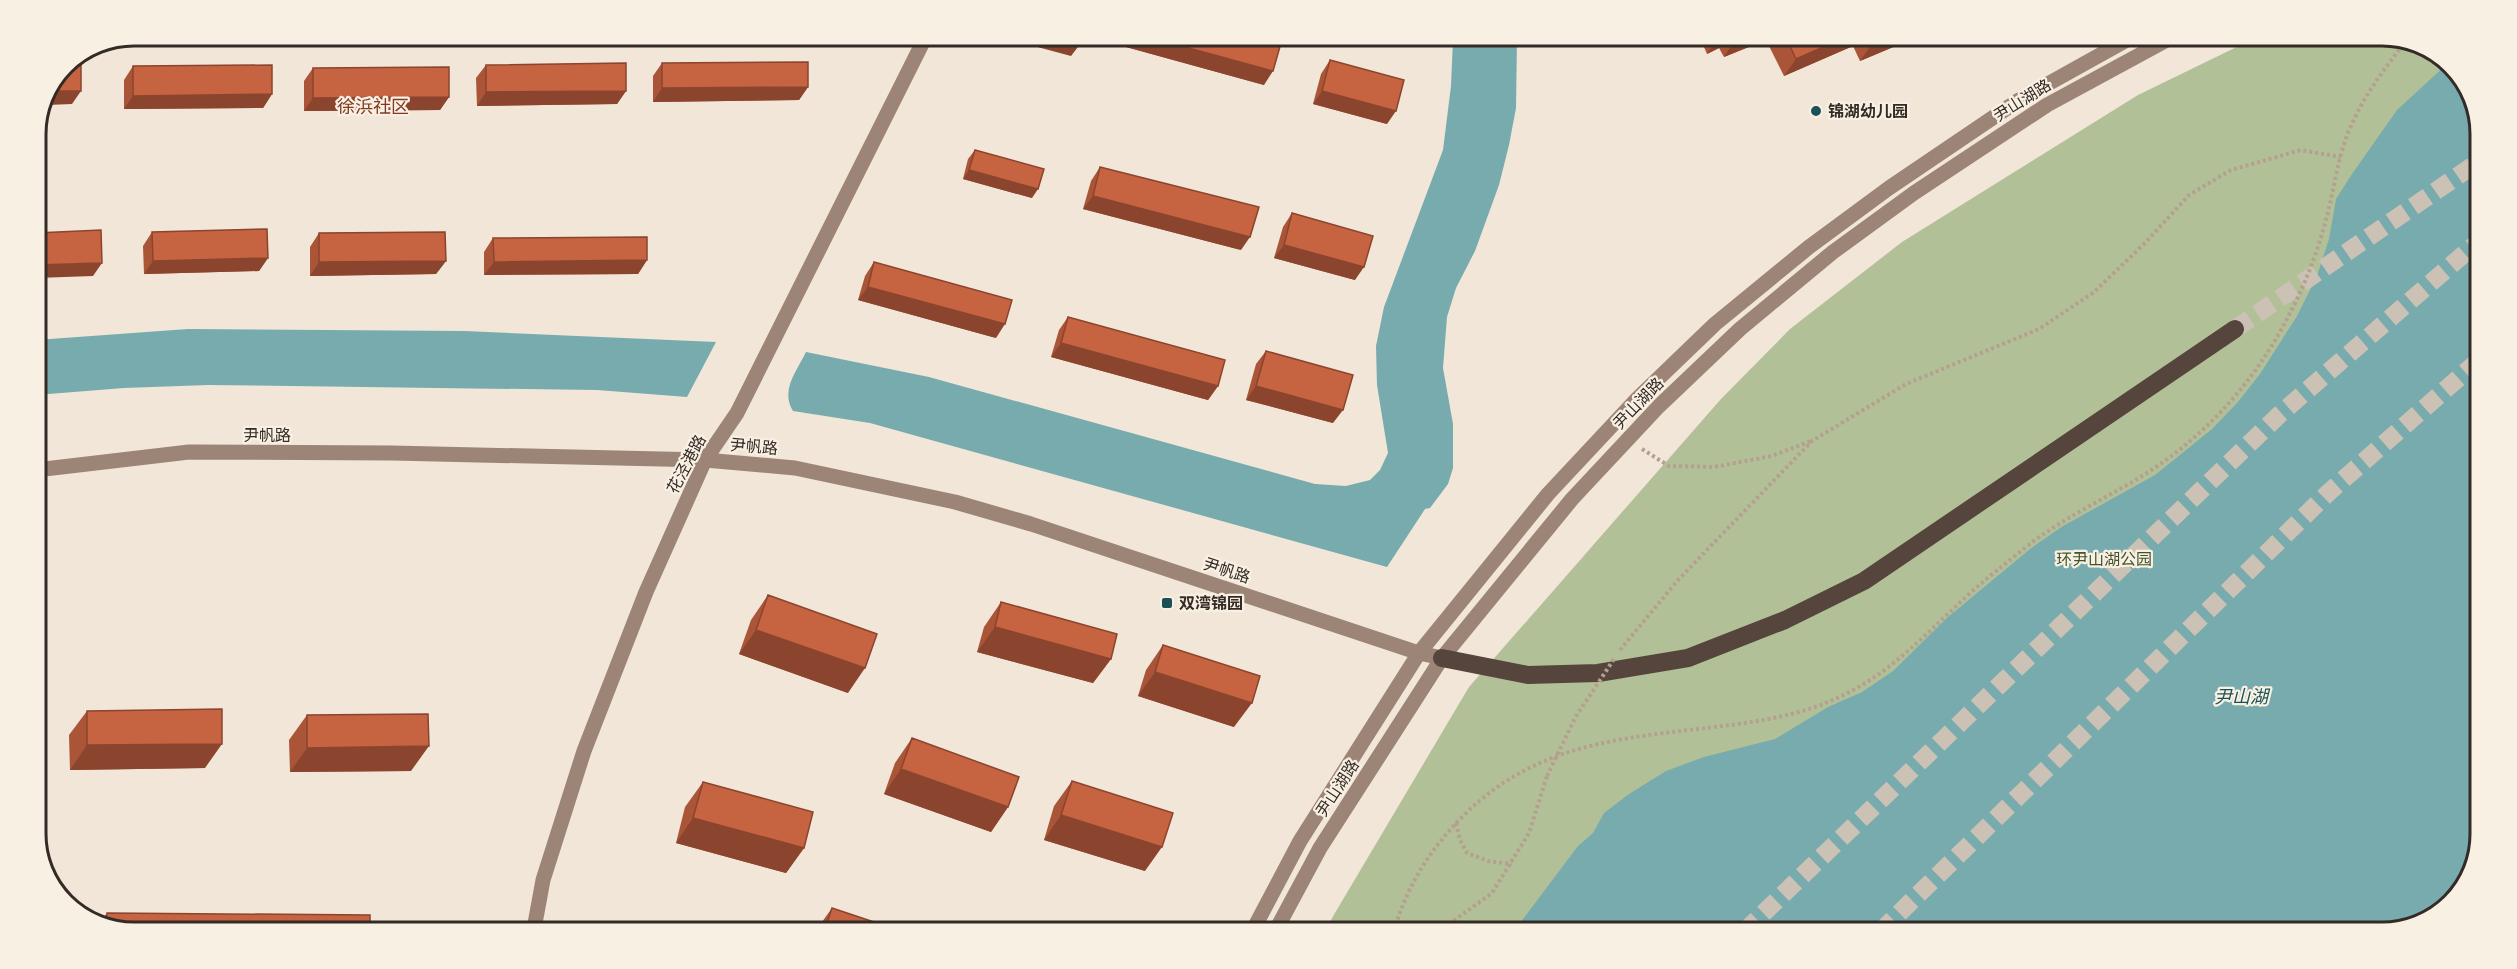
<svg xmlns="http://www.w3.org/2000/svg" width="2517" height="969" font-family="Mulish,'Noto Sans SC',sans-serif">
<rect width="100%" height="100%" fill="#f1e6d8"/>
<!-- green -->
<path fill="#b2c098" d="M2249 41H2415L2461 74 2481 127 2476 867 2438 916 2383 933 1327 931 1332 918 1469 687 1721 399 1790 329 1902 242 2138 95Z"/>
<!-- water -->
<path fill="#77abae" d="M1453 39H1517L1516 108 1509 145 1499 185 1475 251 1456 288 1447 317 1443 368 1453 424V468L1448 484 1430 508 1425 509 1387 567 870 423 793 411C780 390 797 371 806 352L929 377 1315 484 1346 486 1370 480 1380 470 1388 453 1377 385 1376 346 1384 307 1443 150 1451 86Z
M2447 64 2461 74 2481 127 2476 867 2438 916 2383 933 1514 931 1578 846 1593 833 1604 813 1629 794 1666 771 1704 757 1775 739 1828 707 1862 692 1893 671 1948 617 2030 549 2063 526 2155 475 2212 429 2237 403 2260 374 2297 316 2317 276 2329 239 2336 199 2352 174 2397 110Z
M188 329 465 331 716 342 687 397 597 390 208 385 124 388 36 395V340Z"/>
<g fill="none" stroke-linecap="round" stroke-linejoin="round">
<!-- highway-tunnel -->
<path stroke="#cbc1b4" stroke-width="18" stroke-dasharray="18 9" stroke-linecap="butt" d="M2235 329 2481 160
M1744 932 2279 415 2480 240
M1880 932 2328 493 2479 360"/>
<!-- path -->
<path stroke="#b59f8f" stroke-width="4" stroke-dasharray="3 3" stroke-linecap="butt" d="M1642 449 1669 466 1714 467 1772 456 1811 441
M1620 650 1678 580 1812 441 1906 384 2039 329 2094 292 2145 243 2189 195 2231 170 2301 150 2341 157
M1456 823 1460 840 1467 853 1488 861 1512 864
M1394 931C1407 885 1431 848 1464 815 1543 737 1635 738 1738 724 1780 718 1818 710 1855 689 1910 659 1949 607 1999 569 2015 556 2032 541 2050 530 2084 507 2122 490 2156 467 2211 430 2258 376 2288 317 2305 285 2318 251 2327 216 2335 186 2338 154 2351 126 2365 94 2385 68 2406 41
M1439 931 1492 893 1529 833 1547 776"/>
<!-- secondary -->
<path stroke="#9c8476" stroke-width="15" d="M36 470 189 452 392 453 705 460 795 468 955 502 1031 524 1419 653 1442 658
M534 929 543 880 584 751 646 592 705 460 737 413 925 38
M1253 930 1300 841 1419 653 1548 494 1635 401 1715 324 1809 247 1889 188 2019 100 2125 41
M1276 930 1320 848 1442 658 1572 499 1659 406 1740 329 1833 252 1914 193 2047 105 2165 41"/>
<!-- highway -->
<path stroke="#55453d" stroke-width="18" d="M1442 658 1528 675 1598 673 1688 658 1785 620 1864 581 2235 329"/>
<!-- path-bridge -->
<path stroke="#b59f8f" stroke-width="4" stroke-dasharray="3 3" stroke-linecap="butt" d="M1547 776 1575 718 1614 659"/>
</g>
<!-- wall -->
<path fill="#aa5538" d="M1128 38 1266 39 1264 85 1126 47Z
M1701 40H1910L1860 61 1853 46 1784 76 1766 40 1724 57 1719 48 1707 54Z
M1330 60 1387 124 1313 104 1321 74Z
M662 63 808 87 799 100 653 102V76Z
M486 65 626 91 617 104 477 106 476 78Z
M133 66 272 94 263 108 124 109V80Z
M313 68 449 97 440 110 304 111V81Z
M975 150 1032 198 963 179 968 159Z
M1100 167 1241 250 1083 209 1091 181Z
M1292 213 1355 280 1274 258 1283 227Z
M152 232 268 258 259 271 144 274 143 246Z
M319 233 446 261 436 274 310 276V247Z
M493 238 647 260 638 274 484 275V252Z
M874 262 996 338 858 300 865 276Z
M1068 317 1218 386 1208 400 1051 357 1059 330Z
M1266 351 1333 423 1246 400 1256 364Z
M768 595 848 693 739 654 751 620Z
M1001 602 1111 659 1093 683 977 652 984 627Z
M1163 645 1234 727 1138 696 1146 670Z
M87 711 205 768 70 770 69 735Z
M307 715 411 771 290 772 289 740Z
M912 738 1008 807 991 832 884 794 895 763Z
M1072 781 1145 871 1044 840 1054 806Z
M703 782 804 848 786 873 676 843 685 807Z
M832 908 898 930 817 929Z
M107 913 370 928H102L98 925Z"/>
<!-- shaded-wall -->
<path fill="#8b452e" d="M1004 38H1063L1081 43 1071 56Z
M1132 38H1152L1273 71 1264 85 1126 47Z
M1717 40H1725L1719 48 1707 54Z
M1735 40H1766L1724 57Z
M1839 40H1857L1853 46 1784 76 1796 59Z
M1881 40H1910L1860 61 1872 44Z
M808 87 799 100 653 102 662 88Z
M53 91H81L72 104 47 105Z
M626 91 617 104 477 106 486 92Z
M1322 91 1396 111 1387 124 1313 104Z
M272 94 263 108 124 109 133 96Z
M449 97 440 110 304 111 313 98Z
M969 170 1038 189 1032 198 963 179Z
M1093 196 1250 237 1241 250 1083 209Z
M1284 245 1364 267 1355 280 1274 258Z
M268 258 259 271 144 274 153 261Z
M647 260 638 274 484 275 494 262Z
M446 261 436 274 310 276 319 262Z
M102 263 93 276 36 278V265Z
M868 287 1005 324 996 338 858 300Z
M1061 343 1218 386 1208 400 1051 357Z
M1256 386 1343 410 1333 423 1246 400Z
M995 627 1111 659 1093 683 977 652Z
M756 630 865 668 848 693 739 654Z
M1155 672 1252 703 1234 727 1138 696Z
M222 744 205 768 70 770 87 745Z
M429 746 411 771 290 772 307 748Z
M901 769 1008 807 991 832 884 794Z
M1061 815 1162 847 1145 871 1044 840Z
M693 818 804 848 786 873 676 843Z"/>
<!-- building -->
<path fill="#c66341" stroke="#8b452e" stroke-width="1.5" d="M1063 38H1082L1081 43Z
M1152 38 1266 39 1281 43 1273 71Z
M1787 40H1839L1796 59Z
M1870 40H1881L1872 44Z
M1330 60 1404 80 1396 111 1322 91Z
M81 61V91H53L65 64 72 62Z
M808 62V87L662 88V63Z
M626 63V91L486 92V65Z
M272 65V94L133 96V66Z
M449 67V97L313 98V68Z
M975 150 1044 169 1038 189 969 170Z
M1100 167 1259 207 1250 237 1093 196Z
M1292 213 1373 236 1364 267 1284 245Z
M267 229 268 258 153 261 152 232Z
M101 230 102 263 36 265V233Z
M445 232 446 261 319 262V233Z
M647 237V260L494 262 493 238Z
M874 262 1012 300 1005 324 868 287Z
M1068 317 1225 360 1218 386 1061 343Z
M1266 351 1353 375 1343 410 1256 386Z
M768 595 877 634 865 668 756 630Z
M1001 602 1117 634 1111 659 995 627Z
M1163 645 1260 676 1252 703 1155 672Z
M222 709V744L87 745V711Z
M428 714 429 746 307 748V715Z
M912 738 1019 777 1008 807 901 769Z
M1072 781 1173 813 1162 847 1061 815Z
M703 782 813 812 804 848 693 818Z
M832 908 898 930 825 929Z
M107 913 370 915V928H106Z"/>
<!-- markers -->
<g fill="#1c5156" stroke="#f9f0e4" stroke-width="2">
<circle cx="1816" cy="111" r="6"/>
<rect x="1161" y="597" width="12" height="12" rx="3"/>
</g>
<g text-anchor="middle" stroke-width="4.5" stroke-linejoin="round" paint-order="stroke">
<!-- street labels -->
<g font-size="16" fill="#342b26" stroke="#f9f0e4">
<text transform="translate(2022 100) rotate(-32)" y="6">尹山湖路</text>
<text transform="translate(1638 403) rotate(-46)" y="6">尹山湖路</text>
<text x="267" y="441">尹帆路</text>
<text transform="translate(754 446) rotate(5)" y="6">尹帆路</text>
<text transform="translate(686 464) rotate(-62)" y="6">花泾港路</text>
<text transform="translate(1227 570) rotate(18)" y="6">尹帆路</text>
<text transform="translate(1337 788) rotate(-57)" y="6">尹山湖路</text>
</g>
<!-- poi labels -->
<g font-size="16" font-weight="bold" fill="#342b26" stroke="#f9f0e4" text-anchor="start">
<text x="1828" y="117">锦湖幼儿园</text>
<text x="1179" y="609">双湾锦园</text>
</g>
<!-- park labels -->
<g font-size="16" fill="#43532a" stroke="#f9f0e4">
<text x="2104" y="565">环尹山湖公园</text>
</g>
<!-- neighbourhood labels -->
<g font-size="18" fill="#83381f" stroke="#f9f0e4">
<text x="373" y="113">徐浜社区</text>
</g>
<!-- water labels -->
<g font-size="18" font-style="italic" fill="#1c5156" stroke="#f9f0e4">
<text x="2241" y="703">尹山湖</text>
</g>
</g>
<!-- crop -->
<path d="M0 0H2517V969H0ZM134 46H2382A88 88 0 0 1 2470 134V834A88 88 0 0 1 2382 922H134A88 88 0 0 1 46 834V134A88 88 0 0 1 134 46Z" fill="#f9f0e4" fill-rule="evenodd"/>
<path fill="none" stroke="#342b26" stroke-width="3" d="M134 46H2382A88 88 0 0 1 2470 134V834A88 88 0 0 1 2382 922H134A88 88 0 0 1 46 834V134A88 88 0 0 1 134 46Z"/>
</svg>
